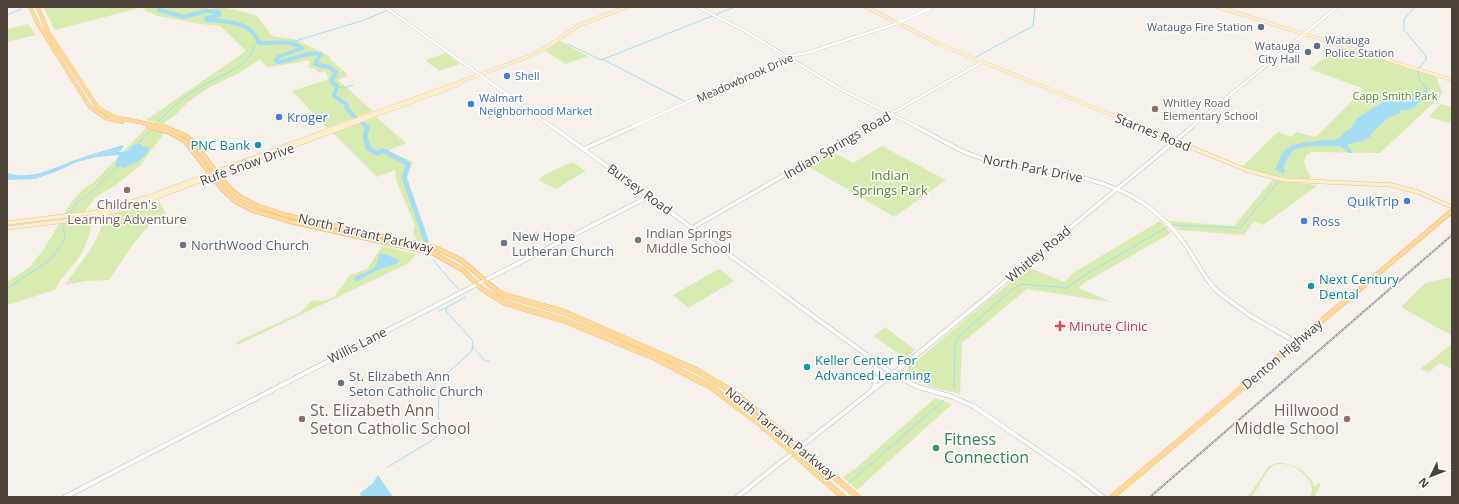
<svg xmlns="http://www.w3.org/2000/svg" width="1459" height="504" font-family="'Open Sans',sans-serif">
<rect width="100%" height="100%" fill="#f6f2eb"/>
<!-- green -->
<path fill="#d8ecb2" d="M43 7H143L55 30Z
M144 7H207L209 9 222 7 252 14 258 17 272 36 294 39 329 56 330 59 346 73 347 76 338 80 373 111 327 128 292 91 329 79 325 71 319 73 314 68 311 69 308 67 310 62 307 60 295 63 267 67 260 59 241 72 208 88 187 103 173 117 162 124 146 120 246 51 220 26 201 24 158 16 146 11Z
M28 24 36 35 7 42V29Z
M560 41 588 56 566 64 545 51Z
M1340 47 1436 76 1442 93 1440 97 1380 153 1312 152 1306 156 1304 161 1308 173 1312 177 1310 179C1287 181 1264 173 1242 167L1278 132 1291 137 1296 132 1316 137 1364 89 1310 69Z
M446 53 460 64 439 71 425 60Z
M1440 104 1452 107V124L1429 117Z
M376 117 406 143 388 151 413 162 407 177 429 243 416 240V238C412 233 413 230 415 225L396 180 395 170 377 177 333 133Z
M145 129 164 133 140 166 116 185 96 197 84 212 62 217C70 204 79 189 93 183Z
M882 146 946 180 894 217 806 165 833 152 853 163Z
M572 162 586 171 556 189 538 180 546 174Z
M1272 180 1317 185V186L1263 225 1254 221 1244 235 1179 230 1169 221 1234 226Z
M158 200 166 213C140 228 126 256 109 280L86 281 65 285C79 263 99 245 103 218Z
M90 219 92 220C90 234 86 249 77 260 69 271 60 278 55 290L7 305V282L30 267 43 250 59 224Z
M1160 221 1171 233 1084 283 1079 288 1111 302 1027 289 962 343 960 394 930 387 904 375 903 372 1028 267 1064 282 1073 273Z
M382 246 416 254 409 263 237 345 236 342 300 313 312 300 323 301 334 297 350 275 367 269Z
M719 269 734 281 688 308 673 295Z
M1452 277V336L1401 307 1425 283Z
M885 327 915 350 905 358 874 336Z
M1452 343V369L1440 363 1429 372 1420 369 1437 356Z
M935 398 952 404 857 490 843 477 856 468Z
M1277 463C1293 462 1309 472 1315 487L1318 483 1321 484 1314 497H1310C1320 480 1289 457 1273 466 1266 470 1257 490 1252 497H1248L1269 466Z"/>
<!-- water -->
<path fill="#a5ddf5" d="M1425 90 1428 91C1423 97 1417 109 1407 110 1404 110 1402 109 1400 110V113L1388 118 1372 133 1371 136 1363 141 1348 144V146L1353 153H1349L1340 146H1309L1293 150 1283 166 1285 172 1283 173 1275 170C1279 164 1279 155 1285 150 1294 141 1325 141 1338 139L1344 133 1351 128 1357 118 1383 102 1391 96 1402 93 1420 95Z
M141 144 142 146 150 147C145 159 136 163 124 168L115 166 119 155 96 157 77 162 55 172 35 179 7 180V173C35 181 55 166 81 158 94 153 108 150 122 145L124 147 119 152C126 152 129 151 133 145Z
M380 253 400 260 396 264 379 269 356 282 355 278 356 276C363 273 374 271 377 263 378 259 378 257 380 253Z
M378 475 393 497H361L360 493 372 484Z"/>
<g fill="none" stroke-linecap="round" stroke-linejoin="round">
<!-- stream -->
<path stroke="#a5ddf5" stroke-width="1" d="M7 15 21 9
M1404 30V19L1415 7
M1405 31 1426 56V60L1419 68
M292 42 361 21 386 11
M568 44 601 60 735 7
M976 57 1033 26 1035 7
M604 60 686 102
M1417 70 1420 80 1427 90
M337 87 344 88 353 85
M157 123 173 107 190 93 240 66 250 56 254 45 258 43
M137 145 150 131
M69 214 76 204 94 190 118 166
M1172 225 1240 228 1279 181
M433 260 458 289
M7 289 52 258 65 239 63 227
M439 311 446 308
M472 346 485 361H489
M954 389 955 345 957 338 1014 288 1021 284 1067 288 1088 273 1169 226
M441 424 438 417 439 394 434 385 472 351 473 341 446 311 447 307 466 297
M388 467 434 439 440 433
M849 483 944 400"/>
<!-- river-far1 -->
<path stroke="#a5ddf5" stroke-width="4" d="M159 7V10L184 17 206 11 219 12V15L206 18 207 20C227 21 251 21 259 43 274 44 288 39 302 48L278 57 276 60 277 62C292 61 306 51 321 54L315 64 329 67 336 72 331 81 337 86 334 96 347 105 346 108 355 117
M362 123 368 128"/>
<!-- river -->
<path stroke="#a5ddf5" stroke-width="5" d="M367 127 365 137 368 148 376 153 384 151 408 164 404 178 426 240"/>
<!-- tertiary-far2 casing -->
<g stroke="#c3b9ad" stroke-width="3">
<path id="tertiary-far2" d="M385 7 554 128
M698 7 745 31 842 90 919 128
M630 128 790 56 807 53 898 23 932 7
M866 128 982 62
M1190 128 1337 7"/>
</g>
<!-- tertiary-far1 casing -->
<g stroke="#c3b9ad" stroke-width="4.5">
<path id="tertiary-far1" d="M553 127 782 293
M917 127C940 139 963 154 988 160 1040 173 1097 172 1143 203 1159 214 1173 227 1184 243 1196 260 1204 279 1219 293
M584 149 632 127
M692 228 868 127
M460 293 650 196
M991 293 1192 127"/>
</g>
<!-- tertiary casing -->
<g stroke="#c3b9ad" stroke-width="5">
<path id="tertiary" d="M780 292 893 374 918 387 950 396 973 406 1077 477 1103 497
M1218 292 1249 315 1296 342
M873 361 878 374 874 387
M65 497 462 292
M737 497 893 374 993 292"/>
</g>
<!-- secondary-far1 casing -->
<g stroke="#dcc49b" stroke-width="3.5">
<path id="secondary-far1" d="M866 7 941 45 1144 128
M1218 7 1452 80
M334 128 525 58 549 46 579 25 627 7
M341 128 460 84"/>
</g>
<!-- secondary casing -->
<g stroke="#dcc49b" stroke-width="4.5">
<path id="secondary" d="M1142 127 1246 170 1284 180 1391 185 1418 192 1452 207
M7 223 98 212 148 197 337 127
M7 228 81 219 125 209 344 127"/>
</g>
<!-- primary-far2 casing -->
<g stroke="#ecb564" stroke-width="4">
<path id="primary-far2" d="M30 7 38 24 90 107 106 118 122 122
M38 7 48 32 98 108 114 117 169 128
M148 127 153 128"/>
</g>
<!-- primary-far1 casing -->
<g stroke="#ecb564" stroke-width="5">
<path id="primary-far1" d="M149 127 169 132 185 141 223 190 235 201 252 210 292 222 433 253 463 270 482 289 488 293
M164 127 186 136 193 142 229 188 240 197 258 206 285 215 436 248 461 260 500 293
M1355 293 1452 211"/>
</g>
<!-- primary casing -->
<g stroke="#ecb564" stroke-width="6">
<path id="primary" d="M487 292 505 303 563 320 655 358 711 387 758 422 843 497
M499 292 504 295 564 312 696 370 735 393 858 497
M1112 497 1356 292"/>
</g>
<!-- tertiary-far2 -->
<use href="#tertiary-far2" stroke="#fff" stroke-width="2.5"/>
<!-- tertiary-far1 -->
<use href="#tertiary-far1" stroke="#fff" stroke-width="3.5"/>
<!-- tertiary -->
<use href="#tertiary" stroke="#fff" stroke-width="4"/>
<!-- secondary-far1 -->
<use href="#secondary-far1" stroke="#fec" stroke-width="3"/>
<!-- secondary -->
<use href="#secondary" stroke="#fec" stroke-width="3.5"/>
<!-- primary-far2 -->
<use href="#primary-far2" stroke="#ffd99b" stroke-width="3.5"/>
<!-- primary-far1 -->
<use href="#primary-far1" stroke="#ffd99b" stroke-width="4"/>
<!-- primary -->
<use href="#primary" stroke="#ffd99b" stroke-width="5.5"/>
<!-- rail casing -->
<g stroke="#9a9a9a" stroke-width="2">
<path id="rail" d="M1150 497 1452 235"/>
</g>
<!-- rail -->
<use href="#rail" stroke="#fff" stroke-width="1" stroke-dasharray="2" stroke-linecap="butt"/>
</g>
<!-- markers -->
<g fill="#5c6f8a" stroke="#fff" stroke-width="1.5">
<circle cx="1261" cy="27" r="4"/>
<circle cx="1317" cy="46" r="4"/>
<circle cx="1308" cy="52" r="4"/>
</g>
<g fill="#3f7fe0" stroke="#fff" stroke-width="1.5">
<circle cx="507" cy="76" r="4"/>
<circle cx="471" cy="104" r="4"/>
<circle cx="279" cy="117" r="4"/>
<circle cx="1407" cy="201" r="4"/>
<circle cx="1304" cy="221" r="4"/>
</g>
<g fill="#8d6e63" stroke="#fff" stroke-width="1.5">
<circle cx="1155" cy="109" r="4"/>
<circle cx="127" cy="190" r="4"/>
<circle cx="638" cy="240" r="4"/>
<circle cx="302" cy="419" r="4"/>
<circle cx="1347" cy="419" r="4"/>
</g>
<g fill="#0f9aa8" stroke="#fff" stroke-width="1.5">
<circle cx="258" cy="145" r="4"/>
<circle cx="1311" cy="286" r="4"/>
<circle cx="807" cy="367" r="4"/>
</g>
<g fill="#6b7280" stroke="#fff" stroke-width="1.5">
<circle cx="504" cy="243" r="4"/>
<circle cx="183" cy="245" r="4"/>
<circle cx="341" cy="383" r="4"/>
</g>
<path fill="#e0444e" stroke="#fff" stroke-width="1.5" d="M1058 320h4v4h4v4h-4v4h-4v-4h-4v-4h4z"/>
<circle fill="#2e9e5b" stroke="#fff" stroke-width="1.5" cx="936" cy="448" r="4"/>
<g text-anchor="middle" stroke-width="3" stroke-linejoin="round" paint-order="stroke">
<!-- far-service labels -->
<g font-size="11" fill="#4e5e75" stroke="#fff" text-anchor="end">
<text x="1253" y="31">Watauga Fire Station</text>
<text x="1325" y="44" text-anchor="start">Watauga<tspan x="1325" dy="13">Police Station</tspan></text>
<text x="1300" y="50">Watauga<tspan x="1300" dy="13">City Hall</tspan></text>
</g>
<!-- far-shop labels -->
<g font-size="11" fill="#366cbe" stroke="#fff" text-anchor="start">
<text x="515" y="80">Shell</text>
<text x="479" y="102">Walmart<tspan x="479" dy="13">Neighborhood Market</tspan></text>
</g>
<!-- far-street labels -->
<g font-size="11" fill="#4c4238" stroke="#fff">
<text transform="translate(745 78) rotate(-24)" y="4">Meadowbrook Drive</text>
</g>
<!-- far-park labels -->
<g font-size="11" fill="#528326" stroke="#fff">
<text x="1395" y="100">Capp Smith Park</text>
</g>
<!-- far-education labels -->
<g font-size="11" fill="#785e54" stroke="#fff" text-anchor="start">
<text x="1163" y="107">Whitley Road<tspan x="1163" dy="13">Elementary School</tspan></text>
</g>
<!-- shop labels -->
<g font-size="13" fill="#366cbe" stroke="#fff" text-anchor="start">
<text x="287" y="122">Kroger</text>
<text x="1399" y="206" text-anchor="end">QuikTrip</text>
<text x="1312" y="226">Ross</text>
</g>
<!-- street labels -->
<g font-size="13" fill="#4c4238" stroke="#fff">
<text transform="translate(1153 132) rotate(22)" y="5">Starnes Road</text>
<text transform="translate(837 145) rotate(-30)" y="5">Indian Springs Road</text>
<text transform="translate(247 164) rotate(-20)" y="5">Rufe Snow Drive</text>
<text transform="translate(1033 168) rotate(11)" y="5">North Park Drive</text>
<text transform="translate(640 189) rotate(36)" y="5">Bursey Road</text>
<text transform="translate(366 233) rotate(13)" y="5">North Tarrant Parkway</text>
<text transform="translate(1038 254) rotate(-40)" y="5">Whitley Road</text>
<text transform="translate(357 345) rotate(-27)" y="5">Willis Lane</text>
<text transform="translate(1282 354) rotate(-40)" y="5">Denton Highway</text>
<text transform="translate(781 433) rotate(39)" y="5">North Tarrant Parkway</text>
</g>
<!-- culture labels -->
<g font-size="13" fill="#0d838f" stroke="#fff" text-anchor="start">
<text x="250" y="150" text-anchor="end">PNC Bank</text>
<text x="1319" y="284">Next Century<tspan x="1319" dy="15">Dental</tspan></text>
<text x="815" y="365">Keller Center For<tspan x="815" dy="15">Advanced Learning</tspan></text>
</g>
<!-- park labels -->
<g font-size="13" fill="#528326" stroke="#fff">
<text x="890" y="180">Indian<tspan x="890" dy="15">Springs Park</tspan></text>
</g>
<!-- education labels -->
<g font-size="13" fill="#785e54" stroke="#fff">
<text x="127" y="209">Children's<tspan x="127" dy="15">Learning Adventure</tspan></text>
<text x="646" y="238" text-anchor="start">Indian Springs<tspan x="646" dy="15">Middle School</tspan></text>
</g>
<!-- worship labels -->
<g font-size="13" fill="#5b616d" stroke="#fff" text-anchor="start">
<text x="512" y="241">New Hope<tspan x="512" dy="15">Lutheran Church</tspan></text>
<text x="191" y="250">NorthWood Church</text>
<text x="349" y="381">St. Elizabeth Ann<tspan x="349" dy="15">Seton Catholic Church</tspan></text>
</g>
<!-- health labels -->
<g font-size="13" fill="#be3a42" stroke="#fff" text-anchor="start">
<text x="1069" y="331">Minute Clinic</text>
</g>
<!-- near-education labels -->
<g font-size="16" fill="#785e54" stroke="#fff" text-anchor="start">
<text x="310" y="416">St. Elizabeth Ann<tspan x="310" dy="18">Seton Catholic School</tspan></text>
<text x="1339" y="416" text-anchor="end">Hillwood<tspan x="1339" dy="18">Middle School</tspan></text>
</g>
<!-- near-leisure labels -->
<g font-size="16" fill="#27864d" stroke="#fff" text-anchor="start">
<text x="944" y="445">Fitness<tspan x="944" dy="18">Connection</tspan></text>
</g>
</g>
<!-- border -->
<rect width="1459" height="504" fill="none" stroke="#4c4238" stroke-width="16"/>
<!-- north arrow -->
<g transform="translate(1431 476) rotate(227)" stroke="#ffffff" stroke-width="3" paint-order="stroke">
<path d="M0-3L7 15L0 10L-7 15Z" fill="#4c4238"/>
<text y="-6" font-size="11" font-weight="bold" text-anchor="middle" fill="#4c4238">N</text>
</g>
</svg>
